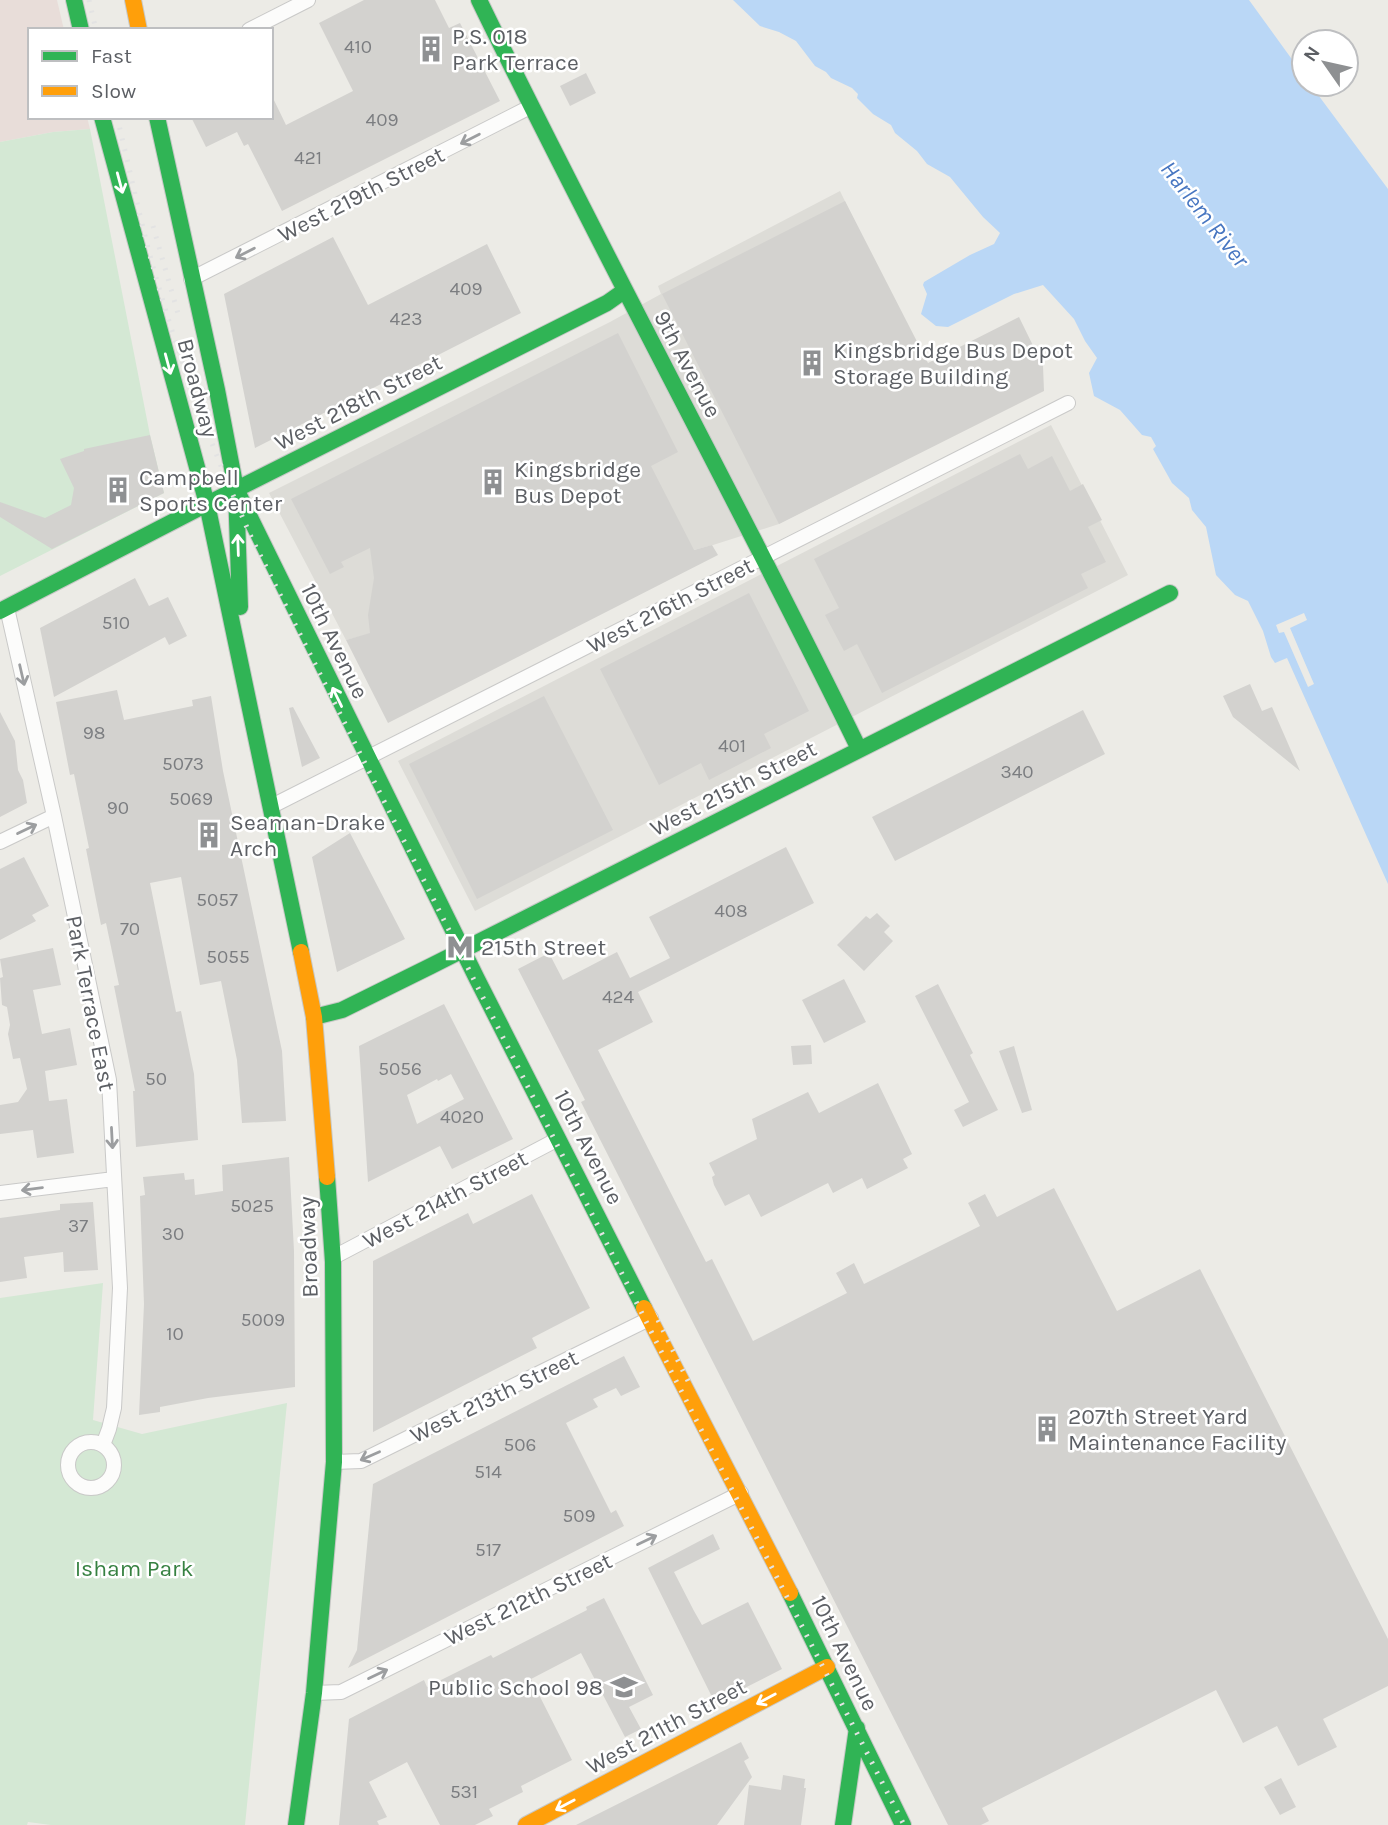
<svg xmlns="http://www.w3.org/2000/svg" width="1388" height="1825" font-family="Karla,sans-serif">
<rect width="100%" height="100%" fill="#ecebe6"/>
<!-- industrial -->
<path fill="#dddcd7" d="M840 191 958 433 779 524 713 545 346 640 269 493 610 322 661 294 658 286Z
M1051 425 1128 575 475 911 398 761Z"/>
<!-- medical -->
<path fill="#e8ddd9" d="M0 0H57L64 30H30V117H87L90 129 53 132 0 142Z"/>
<!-- green -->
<path fill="#d4e8d4" d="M90 129 150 435 164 493 0 576V142L53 132Z
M103 1283 93 1420 142 1434 287 1403 245 1825H51L28 1822 27 1825H0V1298Z"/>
<!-- water -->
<path fill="#bad7f6" d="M733 0H1249L1304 76V84H1310L1388 189V884L1287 658 1275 663 1271 657 1263 631 1248 601 1235 595 1216 575 1206 527 1192 510 1189 498 1172 483 1153 449 1156 446 1151 437 1142 435 1120 410 1094 396 1089 373 1097 358 1085 341 1074 319 1043 285 1014 294 948 327 936 326 921 314 927 294 923 285 924 282 970 255 994 244 1000 233 983 217 950 177 927 164 917 151 895 133 891 125 873 114 857 98 858 94 852 88 831 78 826 72 815 66 796 41 779 32 760 26Z"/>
<!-- pier -->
<path fill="#ecebe6" d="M1304 613 1307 620 1290 628 1314 684 1308 687 1284 632 1279 633 1276 625Z"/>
<!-- building -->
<path fill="#d3d2cf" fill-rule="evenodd" d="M364 0H435L449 28 460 23 500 101 282 211 248 144 244 146 237 132 206 147 191 117H271V94L286 125 353 91 319 23Z
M586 73 596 93 570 106 560 86Z
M845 201 928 363 1019 317 1043 366 1044 391 779 524 662 294Z
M333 237 368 305 487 244 521 313 255 448 224 294Z
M618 333 678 452 651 466 694 550 712 545 718 555 388 723 346 640 370 633 368 615 374 578 370 548 341 562 344 567 330 574 291 499Z
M150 435 164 493 52 549 0 517V502L45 518 71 505 74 488 60 459 84 451V449Z
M1020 454 1028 469 1052 456 1070 491 1083 484 1102 520 1088 527 1106 562 1081 574 1088 588 882 693 857 644 844 651 825 615 839 608 814 559Z
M135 578 149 606 168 597 187 636 169 645 165 637 54 697 40 628Z
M749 593 809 711 764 734 771 748 709 780 701 763 659 785 600 669Z
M1250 684 1262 711 1272 707 1300 771 1233 717 1223 696Z
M117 690 124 720 193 706 192 700 211 696 223 771 282 1051 286 1121 242 1123 237 1060 221 981 200 985 181 877 150 883 176 1012 181 1011 194 1074 198 1140 136 1147 133 1091H135L114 986 119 985 106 923 101 925 86 849 89 848 74 774 70 775 56 702Z
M544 696 613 830 477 899 409 764Z
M293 707 320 758 302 767 289 708Z
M1083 710 1105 754 895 861 872 817Z
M0 712 15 741 18 770 23 780 27 803 0 817Z
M350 833 405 939 337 972 312 857Z
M786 847 814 903 638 992 653 1022 598 1050 706 1262 712 1259 753 1341 847 1293 836 1273 854 1263 864 1284 980 1226 968 1203 985 1194 997 1217 1054 1188 1117 1311 1200 1269 1388 1639V1686L1323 1719 1337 1747 1298 1766 1277 1726 1243 1743 1216 1690 982 1808 989 1821 981 1825H948L581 1102 585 1100 518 969 549 953 563 980 617 952 630 978 670 958 649 917Z
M24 857 49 906 32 915 36 921 0 940V869Z
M877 913 890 926 884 932 893 941 864 971 837 945 866 916 870 919Z
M53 948 61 985 33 990 42 1034 70 1028 77 1065 45 1071 49 1101 67 1099 74 1153 37 1158 33 1130 0 1134V1105L18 1102 27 1089 20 1058 13 1059 8 1034 10 1025 7 1007 2 1005 0 978 3 977 0 959Z
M844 979 866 1022 824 1043 802 1000Z
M938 984 973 1053 970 1055 998 1110 963 1127 954 1110 969 1102 915 996Z
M444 1004 513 1139 452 1169 440 1146 368 1182 359 1046ZM451 1074 464 1099 417 1124 407 1095 437 1079 438 1081Z
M811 1045 812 1064 793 1065 791 1046Z
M1014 1046 1032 1110 1022 1113 999 1051Z
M878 1083 912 1154 903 1159 908 1168 867 1189 862 1178 833 1193 828 1183 761 1217 749 1194 725 1206 714 1185 712 1177 715 1175 709 1163 757 1139 752 1119 808 1092 819 1113Z
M289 1157 294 1251 295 1387 208 1398 160 1407V1412L139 1415 144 1304 140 1196 145 1195 143 1177 184 1173 185 1180 194 1179 195 1195 223 1191 222 1165Z
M532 1194 590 1308 532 1338 537 1348 373 1432V1261L468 1213 473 1224Z
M93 1202 98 1270 64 1272 63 1252 24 1257 27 1278 0 1282V1218L60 1210V1204Z
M624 1356 640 1387 621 1396 616 1388 593 1399 598 1407 566 1423 611 1513 616 1510 624 1526 348 1668 357 1650 373 1484Z
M713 1534 720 1549 674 1572 694 1611 702 1625 748 1602 782 1669 715 1703 648 1568Z
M604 1598 653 1695 629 1707 641 1729 625 1737 581 1653 531 1679 572 1760 521 1786 523 1792 489 1809 493 1816 475 1825H440L407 1762 369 1782 387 1817 377 1821 379 1825H339L349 1719 424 1680 427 1687 491 1655 493 1658 587 1610 586 1607Z
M741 1742 749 1758 744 1761 752 1777 717 1825H576Z
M783 1775 805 1779 804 1788H806L801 1825H744L749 1785 781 1790Z
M1281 1778 1296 1807 1280 1815 1264 1787Z"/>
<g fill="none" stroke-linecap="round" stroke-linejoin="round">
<!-- street casing -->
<g stroke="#c9c9c8" stroke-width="16">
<path id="street" d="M249 30 308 0
M191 279 530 107
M7 608 54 816 109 1080 120 1288 114 1408 109 1429 103 1445
M272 806 1068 403
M0 842 54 816
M0 1193 114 1179
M332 1258 558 1139
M68 1465a23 23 0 1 1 46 0a23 23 0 1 1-46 0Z
M334 1462 361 1461 651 1318
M314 1693 341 1692 741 1493"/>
</g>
<!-- fast casing -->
<g stroke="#c7c8c6" stroke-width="18">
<path id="fast" d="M74 0 81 30
M479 0C601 252 736 497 859 749
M102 117 207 504 301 952
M157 117 217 390 236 489 240 607
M236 489 477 979 644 1308
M0 611 207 504 607 303 624 291
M314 1017 342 1010 431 966 1170 593
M790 1593 903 1825
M296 1825 314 1693 334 1462 333 1262 327 1177
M843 1825 857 1728"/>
</g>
<!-- slow casing -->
<g stroke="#c7c8c6" stroke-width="18">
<path id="slow" d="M133 0 139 30
M301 952 314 1017 327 1177
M644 1308 790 1593
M526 1825 827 1667"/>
</g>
<!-- street -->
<use href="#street" stroke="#fcfcfb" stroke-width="14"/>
<!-- fast -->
<use href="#fast" stroke="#30b455" stroke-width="16"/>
<!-- slow -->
<use href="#slow" stroke="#ff9f0a" stroke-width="16"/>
<!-- rail -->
<path stroke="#e3e3e3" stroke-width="5" stroke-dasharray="2 9" stroke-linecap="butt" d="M89 0 96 30
M117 117C129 166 139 215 152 263 178 358 212 449 252 539L670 1369 904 1825
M153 226 179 317
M192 357 212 417
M658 1320 689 1383"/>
</g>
<!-- one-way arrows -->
<defs><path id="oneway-shaft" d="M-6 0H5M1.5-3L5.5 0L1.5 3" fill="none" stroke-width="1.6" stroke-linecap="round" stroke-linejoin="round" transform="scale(1.75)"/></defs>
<g stroke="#9c9ea0">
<use href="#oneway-shaft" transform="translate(470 139) rotate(153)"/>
<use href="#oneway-shaft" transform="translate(245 253) rotate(153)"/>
<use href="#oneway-shaft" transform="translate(22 675) rotate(77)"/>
<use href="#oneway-shaft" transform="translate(27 829) rotate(-26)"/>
<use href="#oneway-shaft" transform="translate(112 1138) rotate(87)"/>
<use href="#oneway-shaft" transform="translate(32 1189) rotate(173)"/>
<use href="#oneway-shaft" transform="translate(370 1456) rotate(156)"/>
<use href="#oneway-shaft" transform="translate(647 1540) rotate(-26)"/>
<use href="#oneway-shaft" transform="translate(378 1674) rotate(-26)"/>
</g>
<g stroke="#fff">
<use href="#oneway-shaft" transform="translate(120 183) rotate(75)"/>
<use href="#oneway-shaft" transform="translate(168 364) rotate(75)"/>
<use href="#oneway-shaft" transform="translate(238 545) rotate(-92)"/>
<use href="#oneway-shaft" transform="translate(337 697) rotate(-116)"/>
<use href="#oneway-shaft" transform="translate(766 1699) rotate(152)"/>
<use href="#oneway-shaft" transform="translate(565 1805) rotate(152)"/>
</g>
<!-- icons -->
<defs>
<g id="building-bare" transform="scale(2.1)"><path d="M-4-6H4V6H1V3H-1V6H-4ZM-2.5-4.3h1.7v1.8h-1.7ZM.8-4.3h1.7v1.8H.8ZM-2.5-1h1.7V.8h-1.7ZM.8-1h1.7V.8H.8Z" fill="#8e9092" stroke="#fff" stroke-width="2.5" paint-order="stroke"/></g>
<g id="metro-bare" transform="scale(2.1)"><path d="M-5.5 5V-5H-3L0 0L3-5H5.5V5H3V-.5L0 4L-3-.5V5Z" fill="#8e9092" stroke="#fff" stroke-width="2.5" paint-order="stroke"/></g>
<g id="school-bare" transform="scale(2.1)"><path d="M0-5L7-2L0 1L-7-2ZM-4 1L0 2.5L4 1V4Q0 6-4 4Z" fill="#8e9092" stroke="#fff" stroke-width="2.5" paint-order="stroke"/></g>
</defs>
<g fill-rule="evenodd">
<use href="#building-bare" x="431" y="49"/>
<use href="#building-bare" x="812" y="363"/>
<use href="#building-bare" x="493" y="482"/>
<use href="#building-bare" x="118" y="490"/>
<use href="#building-bare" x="209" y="835"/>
<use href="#metro-bare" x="460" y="947"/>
<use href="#building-bare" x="1047" y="1429"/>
<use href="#school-bare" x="624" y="1687"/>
</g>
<g text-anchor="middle" stroke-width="5" stroke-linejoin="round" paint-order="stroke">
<!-- number labels -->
<g font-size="19" fill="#7b7d80">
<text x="358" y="53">410</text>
<text x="382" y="126">409</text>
<text x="308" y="164">421</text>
<text x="466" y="295">409</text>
<text x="406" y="325">423</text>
<text x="116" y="629">510</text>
<text x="94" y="739">98</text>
<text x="732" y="752">401</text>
<text x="183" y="770">5073</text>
<text x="1017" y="778">340</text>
<text x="191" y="805">5069</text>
<text x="118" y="814">90</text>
<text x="217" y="906">5057</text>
<text x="731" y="917">408</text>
<text x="130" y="935">70</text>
<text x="228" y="963">5055</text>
<text x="618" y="1003">424</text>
<text x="400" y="1075">5056</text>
<text x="156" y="1085">50</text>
<text x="462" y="1123">4020</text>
<text x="252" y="1212">5025</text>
<text x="78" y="1232">37</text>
<text x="173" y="1240">30</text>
<text x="263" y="1326">5009</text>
<text x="175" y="1340">10</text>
<text x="520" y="1451">506</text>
<text x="488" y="1478">514</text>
<text x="579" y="1522">509</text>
<text x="488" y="1556">517</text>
<text x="464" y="1798">531</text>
</g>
<!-- poi labels -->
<g font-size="23" fill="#5c5f64" stroke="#fff" text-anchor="start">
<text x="452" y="44">P.S. 018<tspan x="452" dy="26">Park Terrace</tspan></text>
<text x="833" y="358">Kingsbridge Bus Depot<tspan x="833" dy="26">Storage Building</tspan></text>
<text x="514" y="477">Kingsbridge<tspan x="514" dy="26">Bus Depot</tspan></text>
<text x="139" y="485">Campbell<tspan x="139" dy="26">Sports Center</tspan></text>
<text x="230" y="830">Seaman-Drake<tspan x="230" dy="26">Arch</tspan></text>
<text x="481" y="955">215th Street</text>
<text x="1068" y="1424">207th Street Yard<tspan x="1068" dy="26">Maintenance Facility</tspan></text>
<text x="603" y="1695" text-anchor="end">Public School 98</text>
</g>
<!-- street labels -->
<g font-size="23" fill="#5c5f64" stroke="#fff">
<text transform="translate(361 194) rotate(-27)" y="8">West 219th Street</text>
<text transform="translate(688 364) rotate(62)" y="8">9th Avenue</text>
<text transform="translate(198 388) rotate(75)" y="8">Broadway</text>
<text transform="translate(358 402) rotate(-27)" y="8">West 218th Street</text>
<text transform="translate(670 605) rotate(-27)" y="8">West 216th Street</text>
<text transform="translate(335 641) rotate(64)" y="8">10th Avenue</text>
<text transform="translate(733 788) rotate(-27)" y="8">West 215th Street</text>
<text transform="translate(91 1003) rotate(79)" y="8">Park Terrace East</text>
<text transform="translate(589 1147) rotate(63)" y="8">10th Avenue</text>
<text transform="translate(445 1199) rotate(-28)" y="8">West 214th Street</text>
<text transform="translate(308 1247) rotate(-92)" y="8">Broadway</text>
<text transform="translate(494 1396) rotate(-26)" y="8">West 213th Street</text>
<text transform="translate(528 1599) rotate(-26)" y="8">West 212th Street</text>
<text transform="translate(845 1653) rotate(64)" y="8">10th Avenue</text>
<text transform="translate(666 1726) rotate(-28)" y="8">West 211th Street</text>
</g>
<!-- park labels -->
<g font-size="23" fill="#368141" stroke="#fff">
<text x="134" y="1576">Isham Park</text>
</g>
<!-- water labels -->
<g font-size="24" font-style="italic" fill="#4776c1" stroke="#fff">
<text transform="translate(1205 214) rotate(52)" y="8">Harlem River</text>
</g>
</g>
<!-- legend -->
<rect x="28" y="28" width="245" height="91" fill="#ffffff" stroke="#bebfc1" stroke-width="2"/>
<rect x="42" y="51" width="35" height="10" fill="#30b455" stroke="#bebfc1" stroke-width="2"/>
<text x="91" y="63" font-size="21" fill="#5c5f64">Fast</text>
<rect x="42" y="86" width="35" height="10" fill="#ff9f0a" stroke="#bebfc1" stroke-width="2"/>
<text x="91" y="98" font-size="21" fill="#5c5f64">Slow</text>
<!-- north arrow -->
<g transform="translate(1325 63) rotate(304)"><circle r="33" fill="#ffffff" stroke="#bebfc1" stroke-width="2"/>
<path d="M0-5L12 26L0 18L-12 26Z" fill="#8e9092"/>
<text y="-10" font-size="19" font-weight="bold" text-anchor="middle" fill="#5c5f64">N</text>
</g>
</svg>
